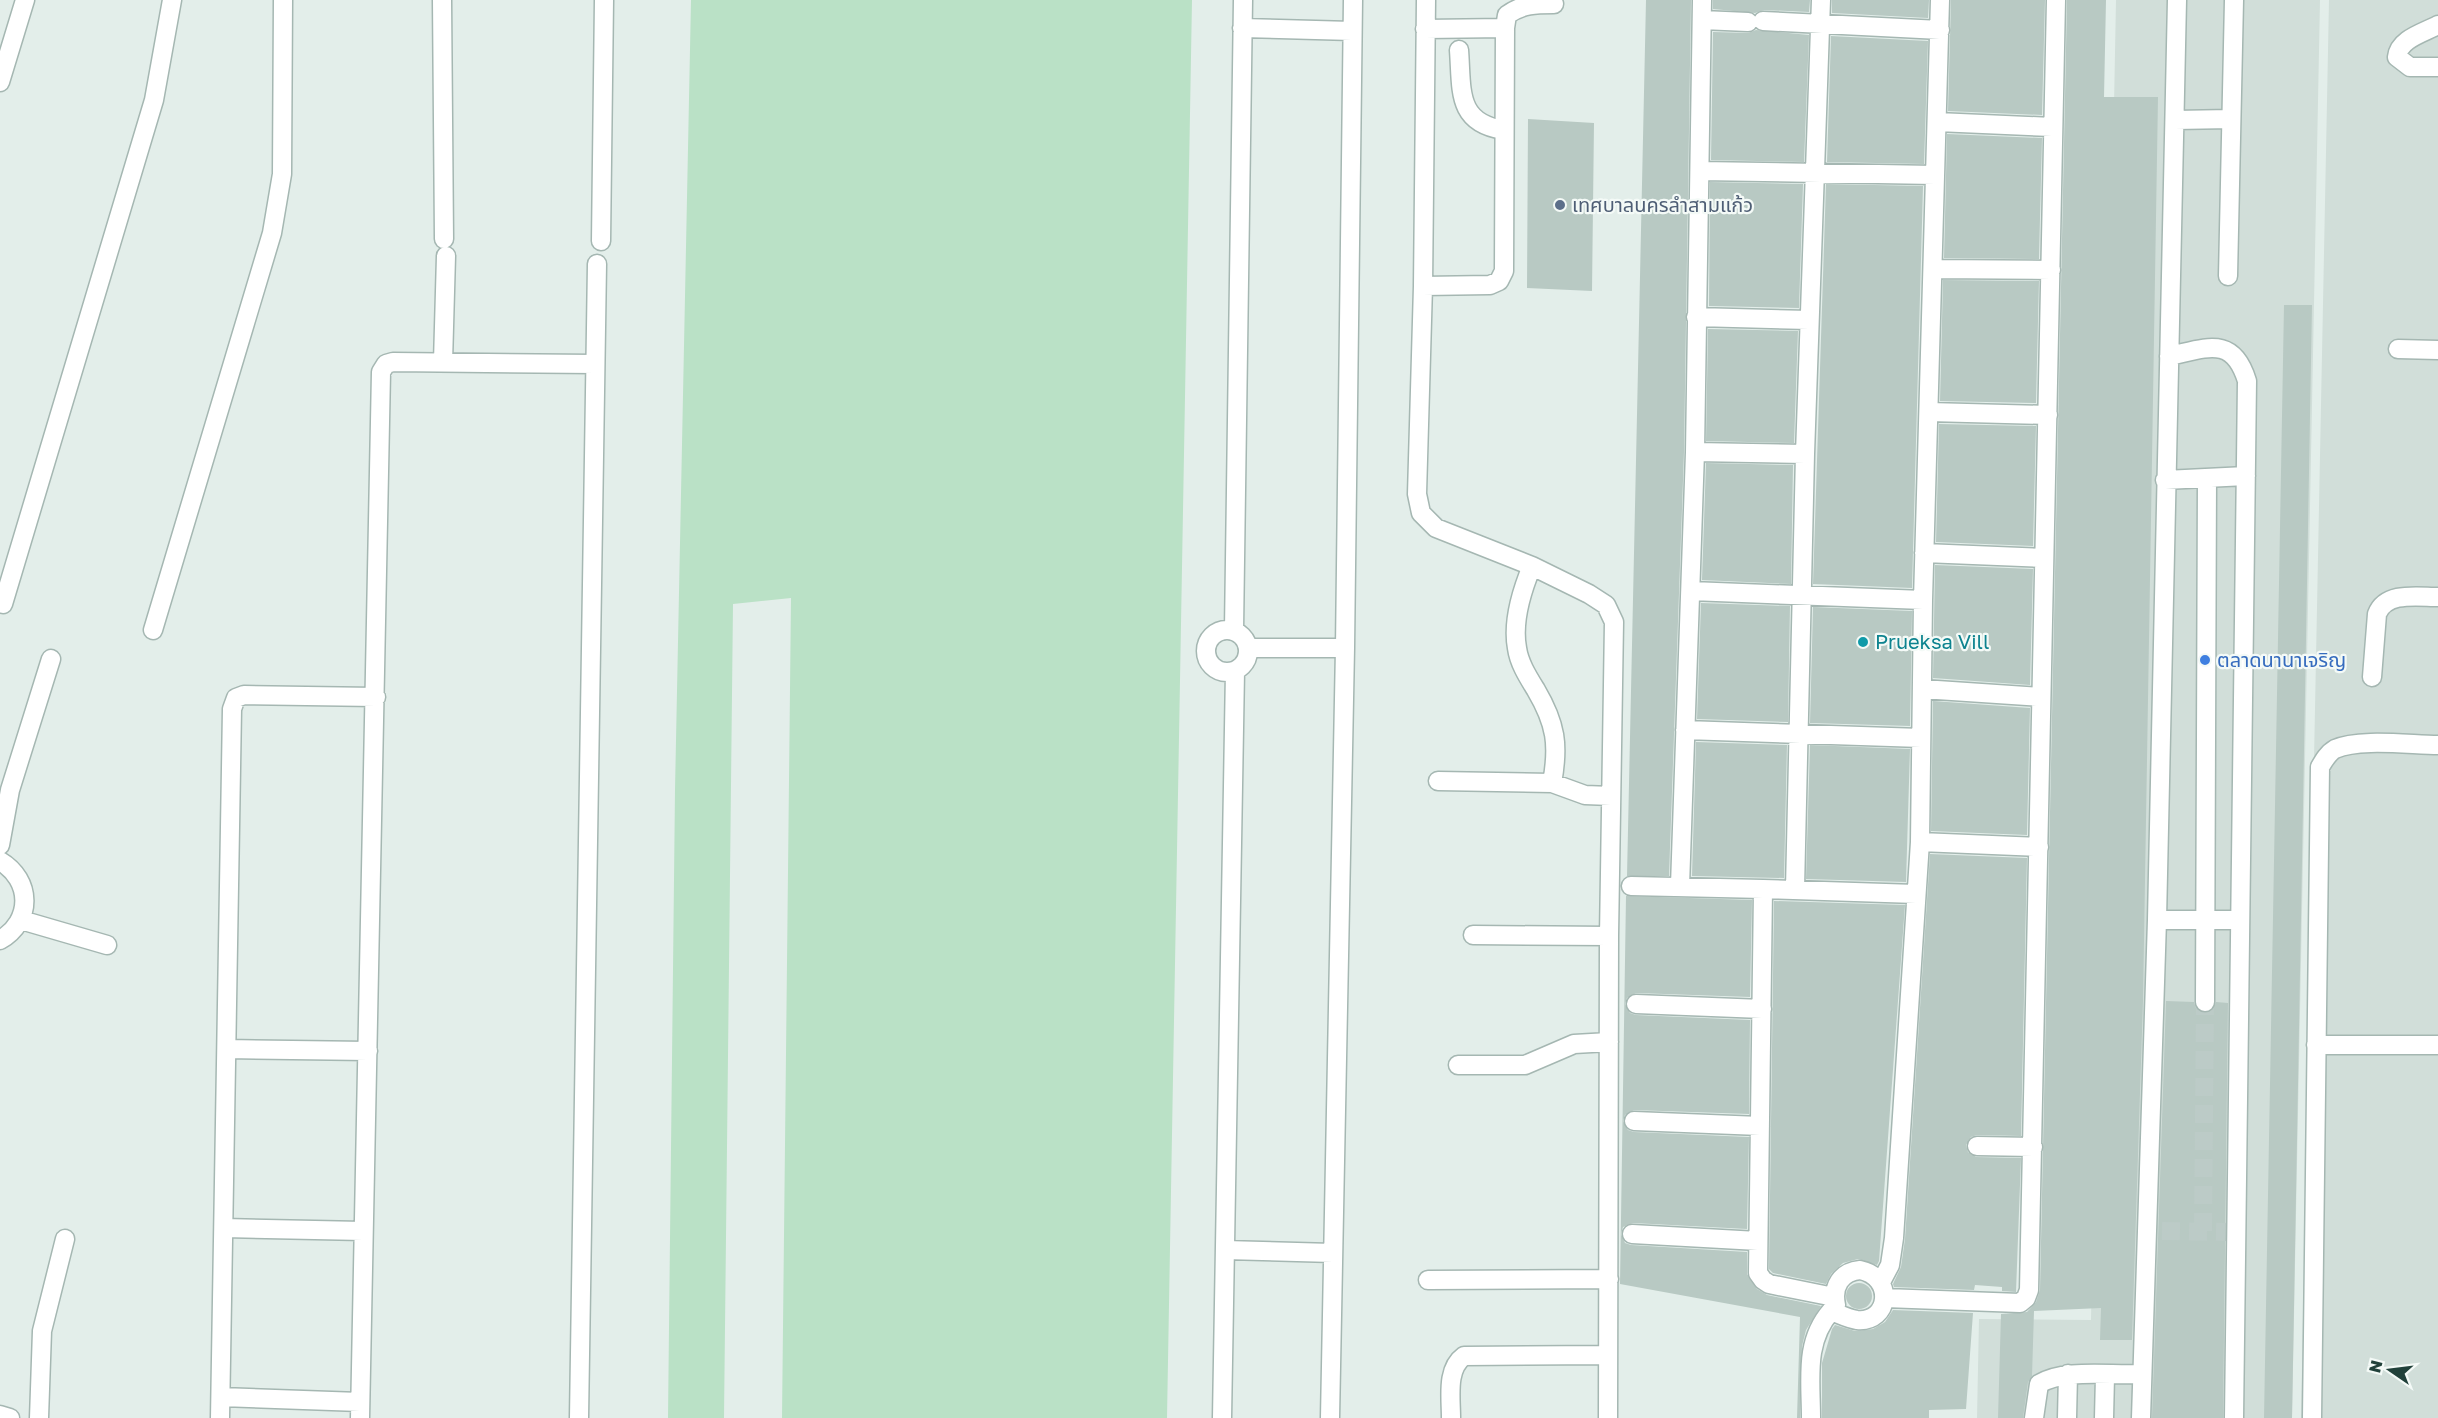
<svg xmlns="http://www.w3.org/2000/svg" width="2438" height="1418" font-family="'Golos Text','Noto Sans Thai',sans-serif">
<rect width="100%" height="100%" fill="#e3eeea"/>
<!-- built -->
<path fill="#d1ded9" d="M2116 0H2320L2292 1418H1977L1979 1319 2091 1320Z
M2329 0H2438V1418H2301Z"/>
<!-- green -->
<path fill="#bae1c6" d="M691 0H1192L1167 1418H782L791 598 733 604 724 1418H668L675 790Z"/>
<!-- building -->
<path fill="#b8c9c3" d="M1646 0H1691L1684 452 1669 876H1627Z
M1713 0H1810L1809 12 1764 10 1755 13 1713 9Z
M1832 0H1929L1928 18 1832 13Z
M1951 0H2045L2042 115 1948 111Z
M2067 0H2106L2104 97H2158L2143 1001 2132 1340H2100L2101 1308 2034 1311 2032 1376 2028 1382 2023 1418H1998L2001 1314 2027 1312 2036 1302 2040 1290Z
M1756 30 1809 35 1804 162 1711 160 1713 32 1748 33Z
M1831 36 1928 41 1924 164 1827 162Z
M1528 119 1594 123 1592 291 1527 288Z
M1947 134 2042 138 2039 259 1944 258Z
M1710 182 1803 184 1799 308 1709 306Z
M1826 184 1923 186 1912 588 1813 584Z
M1943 280 2039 281 2036 403 1940 401Z
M2284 305H2312L2292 1418H2264Z
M1708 329 1798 331 1794 443 1706 441Z
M1939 424 2036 426 2033 546 1936 542Z
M1706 463 1793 465 1791 584 1702 580Z
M1935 565 2033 569 2030 685 1933 678Z
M1701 603 1790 606 1788 722 1697 719Z
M1813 607 1912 611 1910 726 1810 723Z
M1933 701 2030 708 2027 835 1931 831Z
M1696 742 1787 745 1784 878 1692 876Z
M1810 745 1910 749 1906 882 1806 879Z
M1930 854 2027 858 2021 1136 1977 1135 1971 1137 1966 1145 1968 1152 1976 1157 2021 1158 2016 1292 2002 1291V1287L1975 1285 1974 1290 1894 1287 1893 1284 1901 1267 1905 1239Z
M1626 896 1752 900 1750 997 1636 993 1627 998 1625 1004 1630 1013 1636 1015 1750 1020 1749 1114 1634 1110 1625 1115 1623 1121 1628 1130 1634 1132 1749 1137 1747 1229 1633 1223 1623 1227 1621 1234 1625 1243 1631 1245 1747 1252V1274L1757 1289 1767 1295 1821 1306 1806 1330 1802 1346 1800 1418H1797L1800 1317 1620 1284Z
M1774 901 1905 905 1879 1261 1877 1265 1858 1259 1843 1263 1831 1274 1826 1284 1773 1273 1769 1269Z
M2166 1001 2194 1002 2196 1008 2204 1013 2211 1011 2216 1002 2228 1003 2223 1418H2152Z
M1846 1296a13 13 0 1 1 26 0a13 13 0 1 1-26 0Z
M1893 1310 1973 1313 1966 1409 1929 1410V1418H1822V1363L1832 1329 1835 1325 1855 1331 1873 1329 1885 1322Z"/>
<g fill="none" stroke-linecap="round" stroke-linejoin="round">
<!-- minor-tunnel -->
<path stroke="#bccbc7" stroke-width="18" stroke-dasharray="18 9" stroke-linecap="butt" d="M2162 1231 2231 1232
M2203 1231 2205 1002"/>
<!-- minor casing -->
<g stroke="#a5b7b2" stroke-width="21">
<path id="minor" d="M442 0 444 239
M1426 0 1423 286 1417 494 1421 513 1436 528 1532 566 1589 594 1606 605 1614 622 1609 936 1608 1418
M1702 20 1748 22
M1763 21 1940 30
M2438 25C2423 33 2399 39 2397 57L2410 67H2438
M1242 28 1352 31
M1425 29 1505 28 1507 15C1522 4 1536 4 1554 4
M1459 50C1462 90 1456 123 1504 130
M0 82 25 0
M2175 120 2231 119
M1937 122 2052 127
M1700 171 1935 175
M601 241 604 0
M1933 269 2051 270
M2228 276 2234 0
M1423 286 1490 285 1499 281 1504 271 1505 28
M1696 317 1809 320
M2398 349 2438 350
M2169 356C2207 348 2233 335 2247 381L2234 1418
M443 362 446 256
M1929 412 2048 415
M1695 452 1805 454
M2165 480 2246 476
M1924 553 2044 558
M1532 566C1522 590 1512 621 1517 648 1519 663 1528 677 1536 690 1556 724 1559 745 1552 783L1585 795 1611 796
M1691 591 1923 600
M3 604 154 100 172 0
M1206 651a21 21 0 1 1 42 0a21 21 0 1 1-42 0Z
M153 630 272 233 282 174 283 0
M1234 630 1243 0
M1248 648H1345
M2372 677 2377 614C2386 591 2418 597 2438 597
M1922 689 2041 697
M1685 730 1921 738
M1438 781 1552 783
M1920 842 2039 847
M0 845 10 790 51 659
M0 861C32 880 33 921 0 940
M1631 886 1763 889 1758 1273 1763 1280 1769 1284 1834 1297
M1680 886 1695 452 1702 0
M1763 889 1916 894
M1795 889 1805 454 1821 0
M21 920 107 945
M2157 920H2239
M1473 935 1609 936
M2205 1002 2207 478
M1636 1004 1762 1009
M2316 1045H2438
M227 1049 368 1051
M1458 1065H1525L1574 1044 1609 1042
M1634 1121 1760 1126
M1977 1146 2033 1147
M224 1228 363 1231
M1632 1234 1758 1241
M1225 1250 1333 1253
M1860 1270C1895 1277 1890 1323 1857 1320 1849 1319 1839 1314 1831 1311L1836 1305C1832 1286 1841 1272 1860 1270Z
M1428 1280 1609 1279
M1881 1282 1890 1265 1894 1238 1920 842 1923 600 1940 0
M1885 1298 2020 1303 2026 1298 2029 1290 2056 0
M221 1397 360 1402
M0 1415 10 1418
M39 1418 42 1331 65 1239
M220 1418 232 709 236 698 244 695 376 697
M360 1418 381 372 386 364 393 362 595 364
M579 1418 597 264
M1222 1418 1235 671
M1330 1418 1345 648 1353 0
M1451 1418C1451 1397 1446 1369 1464 1356L1608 1355
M1811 1418C1811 1379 1804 1342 1831 1311
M2034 1418 2039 1384C2065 1368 2111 1376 2142 1374
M2067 1418 2068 1374
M2104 1418 2105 1376
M2141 1418 2157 920 2177 0
M2312 1418 2320 767C2324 760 2328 753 2335 749 2359 738 2411 745 2438 745"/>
</g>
<!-- minor -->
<use href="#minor" stroke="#fff" stroke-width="18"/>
</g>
<!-- markers -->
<circle fill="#5c6f8a" stroke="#f4faf7" stroke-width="2" cx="1560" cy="205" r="6"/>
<circle fill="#0f9aa8" stroke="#f4faf7" stroke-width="2" cx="1863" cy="642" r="6"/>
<circle fill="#3f7fe0" stroke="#f4faf7" stroke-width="2" cx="2205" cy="660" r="6"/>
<g text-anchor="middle" stroke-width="4.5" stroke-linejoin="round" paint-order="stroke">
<!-- service labels -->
<g font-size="20" fill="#4e5e75" stroke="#f4faf7" text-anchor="start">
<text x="1572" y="212">เทศบาลนครลำสามแก้ว</text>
</g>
<!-- culture labels -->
<g font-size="20" fill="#0d838f" stroke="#f4faf7" text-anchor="start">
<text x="1875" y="649">Prueksa Vill</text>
</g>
<!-- shop labels -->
<g font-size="20" fill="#366cbe" stroke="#f4faf7" text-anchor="start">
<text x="2217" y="667">ตลาดนานาเจริญ</text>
</g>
</g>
<!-- north arrow -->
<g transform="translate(2390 1370) rotate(284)" stroke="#f4faf7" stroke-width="4.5" paint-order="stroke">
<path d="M0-4.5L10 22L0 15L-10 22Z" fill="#21413a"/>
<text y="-9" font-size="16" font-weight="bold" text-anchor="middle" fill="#21413a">N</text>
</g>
</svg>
